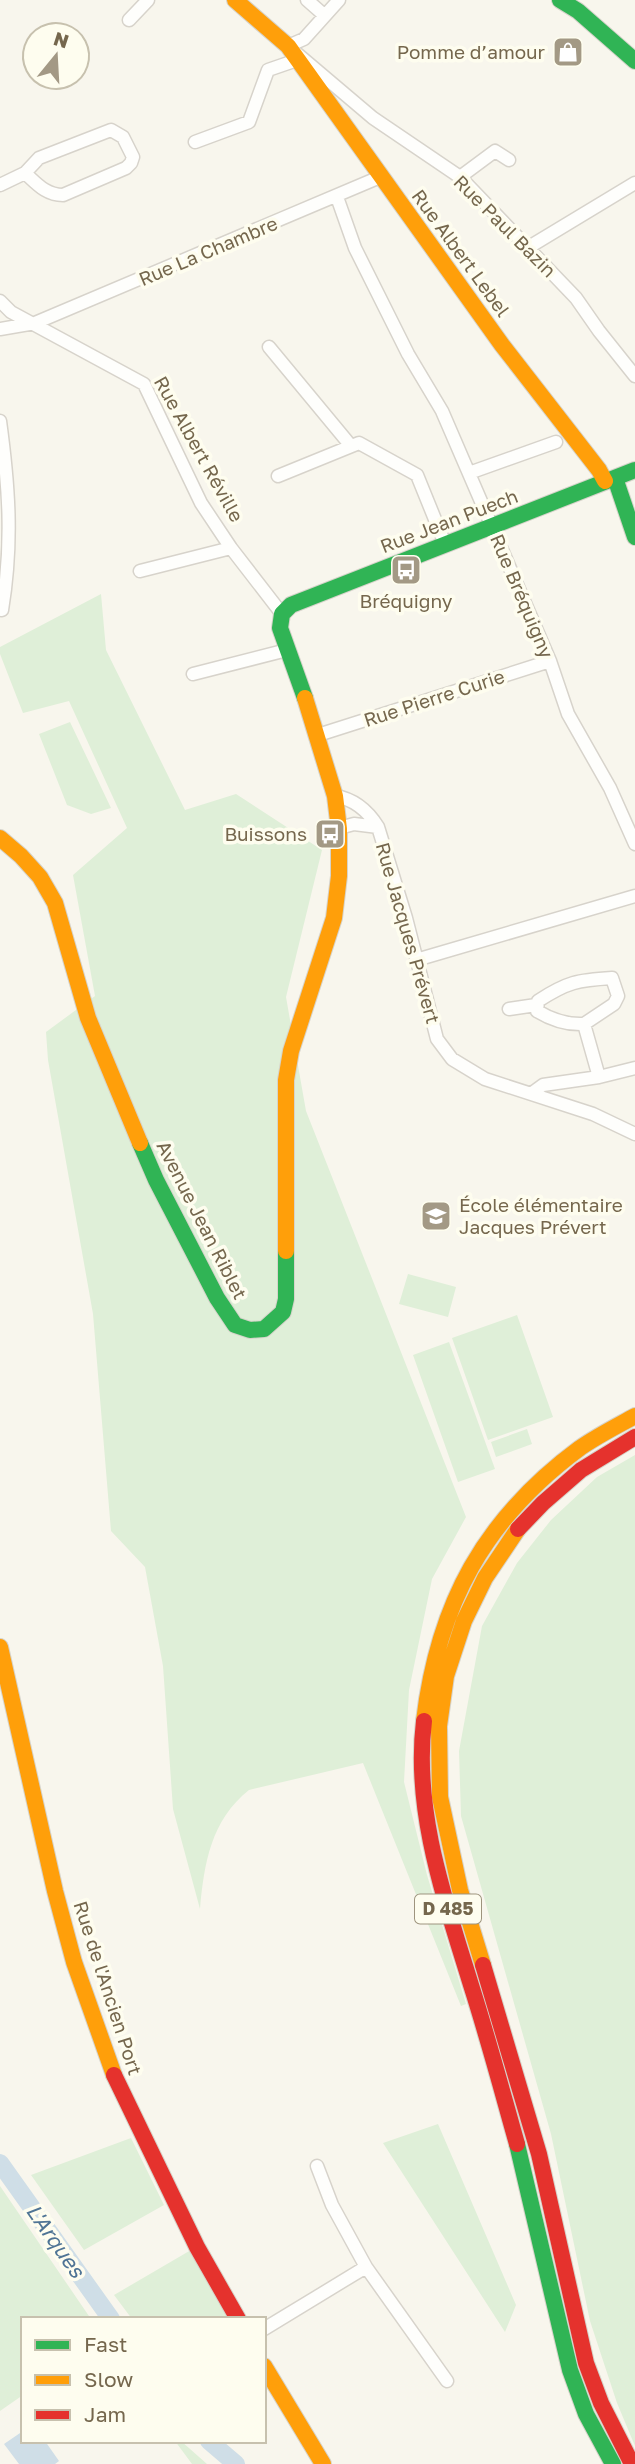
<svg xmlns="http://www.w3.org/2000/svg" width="635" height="2464" font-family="'Golos Text',sans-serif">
<rect width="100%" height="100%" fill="#f8f6ed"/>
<!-- green -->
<path fill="#dfefd8" d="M101 594 106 650 185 810 236 794 322 850 286 997 306 1111 466 1517 432 1579 409 1690 404 1782 427 1875 466 2004 461 2006 363 1763 249 1790C211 1820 204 1864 200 1909L173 1809 163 1666 145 1567 111 1531 93 1314 48 1060 46 1032 95 996 73 875 127 828 69 701 23 713 0 654V647Z
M70 722 111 808 91 814 67 805 39 734Z
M408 1274 456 1287 448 1317 399 1304Z
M517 1315 553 1417 488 1440 452 1338Z
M449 1342 495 1469 458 1482 413 1355Z
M527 1429 532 1444 496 1457 491 1442Z
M635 1455V2446L617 2403 590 2321 551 2134 461 1816 459 1751 482 1626 517 1563 551 1520 597 1477Z
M438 2124 516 2305 505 2332 383 2143Z
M131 2138 164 2205 84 2250 31 2175Z
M0 2186 91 2319H23V2395L0 2411Z
M191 2250 229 2319H132L114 2295Z
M175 2441H181L207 2464H192Z"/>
<!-- water -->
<path fill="#cfdee7" d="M23 2431V2441H45L59 2461 55 2464H19L4 2444Z"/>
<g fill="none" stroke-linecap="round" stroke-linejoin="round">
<!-- river -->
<path stroke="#cfdee7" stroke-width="18" d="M0 2163 111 2319
M209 2441 236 2464"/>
<!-- street casing -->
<g stroke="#d7d3cb" stroke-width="15">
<path id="street" d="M307 0 324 15
M339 0 304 39 288 46 373 118 460 177 576 298 599 331 635 376
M129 20 148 0
M195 142 249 122 268 70 297 60
M460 177 495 151 509 160
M0 185 25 173 39 158 111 130 123 137 133 157 131 163 126 168 63 195C46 195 37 184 25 173
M337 197 355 248 408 354 442 411 550 661 568 714 610 788 635 844
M529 247 635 183
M0 301 11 312 144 384 201 503 231 548 282 614
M0 329 35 323 380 177
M269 347 351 446
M0 421C9 487 13 543 2 610
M469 473 556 442
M278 476 359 443 417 475 445 544
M140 571 231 548
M193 674 287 650
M318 735 550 661
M335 796C354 799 368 811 378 827L406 918 437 1039 452 1059 485 1079 593 1114 635 1134
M339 828 354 824 378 827
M416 960 635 896
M509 1009 536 1005
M584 1024C567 1025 552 1020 537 1011L538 1001C567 982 578 980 612 978L618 996 614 1004 584 1024 599 1077
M532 1093 543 1085 599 1077 635 1068
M366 2267 447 2381
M264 2329 366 2267 332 2205 317 2166"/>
</g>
<!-- fast casing -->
<g stroke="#d6d3ca" stroke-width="18">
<path id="fast" d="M560 0 578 11 635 61
M615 478 635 537
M305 698 280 628 282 614 291 605 635 470
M140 1143 156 1180 217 1298 235 1325 250 1330 264 1329 283 1312 286 1299V1251
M517 2144 570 2370 586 2414 613 2464"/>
</g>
<!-- slow casing -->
<g stroke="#d6d3ca" stroke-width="18">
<path id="slow" d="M235 0 288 46 502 345 599 470 605 481
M0 838 21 856 40 877 55 903 88 1018 140 1143
M286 1251V1080L291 1051 334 918 339 876V829L335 796 305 698
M0 1647 55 1891 74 1962 114 2075
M424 1721C438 1604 484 1519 580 1448 597 1436 617 1426 635 1416
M483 1965 460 1890 440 1797 439 1726 446 1676 464 1621 485 1578 518 1529
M264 2366 323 2464"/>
</g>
<!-- jam casing -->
<g stroke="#d6d3ca" stroke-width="18">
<path id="jam" d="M518 1529 543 1503 581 1470 635 1437
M424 1721C413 1811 445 1900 471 1985 488 2038 502 2091 517 2144
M483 1965 539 2154 586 2363 601 2403 632 2464
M114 2075 197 2247 238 2319"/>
</g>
<!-- street -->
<use href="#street" stroke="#fefefc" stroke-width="12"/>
<!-- fast -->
<use href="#fast" stroke="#30b455" stroke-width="16"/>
<!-- slow -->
<use href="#slow" stroke="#ff9f0a" stroke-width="16"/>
<!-- jam -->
<use href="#jam" stroke="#e5322d" stroke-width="16"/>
</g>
<!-- icons -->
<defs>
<g id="shop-square" transform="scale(1.575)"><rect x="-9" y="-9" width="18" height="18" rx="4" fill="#a39985" stroke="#fefdef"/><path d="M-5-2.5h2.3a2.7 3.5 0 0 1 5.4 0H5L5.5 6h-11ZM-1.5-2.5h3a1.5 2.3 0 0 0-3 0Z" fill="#fff"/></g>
<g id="bus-square" transform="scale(1.575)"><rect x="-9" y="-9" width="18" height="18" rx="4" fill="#a39985" stroke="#fefdef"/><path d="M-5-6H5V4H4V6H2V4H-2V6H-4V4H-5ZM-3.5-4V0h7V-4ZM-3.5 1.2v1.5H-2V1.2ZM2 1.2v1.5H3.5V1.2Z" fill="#fff"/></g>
<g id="school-square" transform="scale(1.575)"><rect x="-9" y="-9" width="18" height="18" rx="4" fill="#a39985" stroke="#fefdef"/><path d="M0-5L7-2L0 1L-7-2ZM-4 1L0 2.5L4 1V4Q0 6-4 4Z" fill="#fff"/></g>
</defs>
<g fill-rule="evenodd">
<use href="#shop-square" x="568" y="52"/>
<use href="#bus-square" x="406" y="570"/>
<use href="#bus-square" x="330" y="834"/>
<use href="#school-square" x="436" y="1216"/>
</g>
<g text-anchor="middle" stroke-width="7" stroke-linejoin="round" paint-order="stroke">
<!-- shield labels -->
<rect fill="#fefdef" stroke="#9e947e" stroke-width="2" x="415" y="1894.5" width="66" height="29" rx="5"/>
<g font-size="18" font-weight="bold" fill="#75674d">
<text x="448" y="1915">D 485</text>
</g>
<!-- poi labels -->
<g font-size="19" fill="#75674d" stroke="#fefdef" text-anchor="end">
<text x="545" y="59">Pomme d’amour</text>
<text x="406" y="608" text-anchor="middle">Bréquigny</text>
<text x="307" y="841">Buissons</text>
<text x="459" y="1212" text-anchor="start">École élémentaire<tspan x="459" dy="22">Jacques Prévert</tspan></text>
</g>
<!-- street labels -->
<g font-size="19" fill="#75674d" stroke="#fefdef">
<text transform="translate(505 226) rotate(45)" y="7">Rue Paul Bazin</text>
<text transform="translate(208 251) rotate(-23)" y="7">Rue La Chambre</text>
<text transform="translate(461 253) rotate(54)" y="7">Rue Albert Lebel</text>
<text transform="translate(199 449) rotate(61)" y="7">Rue Albert Réville</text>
<text transform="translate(449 521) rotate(-21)" y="7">Rue Jean Puech</text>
<text transform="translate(522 596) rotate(67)" y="7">Rue Bréquigny</text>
<text transform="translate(434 698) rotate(-18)" y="7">Rue Pierre Curie</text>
<text transform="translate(408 933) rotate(74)" y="7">Rue Jacques Prévert</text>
<text transform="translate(202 1220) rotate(63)" y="7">Avenue Jean Riblet</text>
<text transform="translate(108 1988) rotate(72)" y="7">Rue de l'Ancien Port</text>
</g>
<!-- water labels -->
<g font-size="21" font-style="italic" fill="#4f7495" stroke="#fefdef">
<text transform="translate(55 2241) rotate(55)" y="7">L'Arques</text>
</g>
</g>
<!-- legend -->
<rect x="21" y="2317" width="245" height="126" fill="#fefdef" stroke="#c7c1ae" stroke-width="2"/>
<rect x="35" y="2340" width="35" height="10" fill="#30b455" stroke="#c7c1ae" stroke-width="2"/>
<text x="84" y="2352" font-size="21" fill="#75674d">Fast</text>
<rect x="35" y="2375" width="35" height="10" fill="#ff9f0a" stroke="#c7c1ae" stroke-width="2"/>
<text x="84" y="2387" font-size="21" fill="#75674d">Slow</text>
<rect x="35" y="2410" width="35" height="10" fill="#e5322d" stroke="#c7c1ae" stroke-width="2"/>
<text x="84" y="2422" font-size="21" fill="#75674d">Jam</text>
<!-- north arrow -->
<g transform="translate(56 56) rotate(18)"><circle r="33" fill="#fefdef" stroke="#c7c1ae" stroke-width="2"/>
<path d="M0-5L12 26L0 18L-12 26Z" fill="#a39985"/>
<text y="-10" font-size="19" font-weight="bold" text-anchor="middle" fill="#75674d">N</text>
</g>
</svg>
